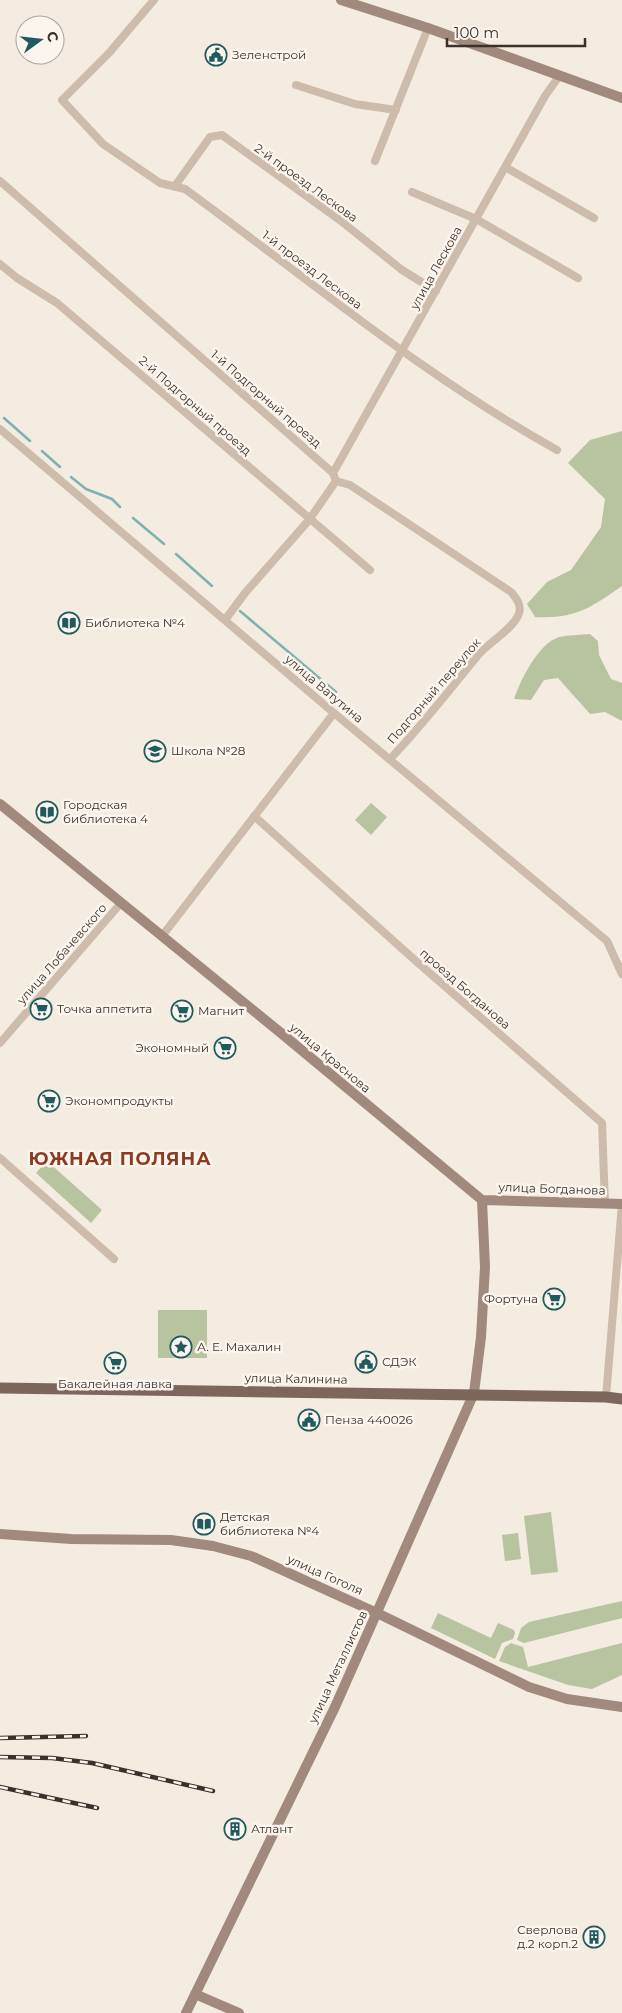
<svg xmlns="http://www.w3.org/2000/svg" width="622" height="2013" font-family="Montserrat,sans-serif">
<rect width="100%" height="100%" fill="#f4ebe1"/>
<!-- green -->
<path fill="#b8c4a0" d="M622 431V586C590 608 576 619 535 617L527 604 547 582 571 570 601 527 605 499 568 463 590 440Z
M590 634 598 641 599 655 611 679 622 683V721L605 712 590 714 558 678 544 680 531 700 514 699C521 679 538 644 559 637 569 635 580 635 590 634Z
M371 803 387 817 371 835 355 820Z
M47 1161 102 1210 91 1223 36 1173Z
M158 1310H207V1358H158Z
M551 1512 558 1572 531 1575 524 1516Z
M518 1533 521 1559 505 1561 502 1535Z
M622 1601V1618L524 1643 517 1640 521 1628 529 1622Z
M438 1613 491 1638 498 1623 514 1630 515 1633 513 1639 502 1643 495 1659 431 1628Z
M511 1643 523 1647 528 1667 622 1643V1675L592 1689 568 1685 499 1661 505 1647Z"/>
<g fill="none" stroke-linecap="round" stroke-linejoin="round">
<!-- stream -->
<path stroke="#7fb0b2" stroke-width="2.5" d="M4 418 30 441
M42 451 60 467
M71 477 86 489 112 499 120 507
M133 518 164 544
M176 554 212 586
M240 611 336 692"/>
<!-- street -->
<path stroke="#cdbbac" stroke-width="8" d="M154 0 109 53 62 100 103 144 160 183 185 189C307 278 424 376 557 450
M296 85 355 104 396 110
M375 161 428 28
M505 167 594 218
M0 181 333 473 336 481 350 485 511 592C516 598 523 606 518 616 511 630 491 641 480 653 450 689 422 726 390 759
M175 186 210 137 222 135 341 221 402 270 436 291
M412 192 476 219 578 278
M0 264 17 278 57 303 370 570
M0 429 334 713 607 941 622 974
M333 473 545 96 560 75
M225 620 245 593 309 520 336 481
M254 816 417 962 602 1123 605 1204
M162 936 334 713
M0 1043 121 903
M0 1158 114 1259
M606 1397 622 1204"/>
<!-- secondary -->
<path stroke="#a18a7d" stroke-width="10" d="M341 0 428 28 622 98
M0 804 281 1033 482 1200
M482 1200 622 1204
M0 1534 71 1539 171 1540 213 1546 251 1556 377 1613 529 1687 567 1699 622 1707
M195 1994 239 2013
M186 2013 335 1707 474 1393 481 1337 485 1267 482 1200"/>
<!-- primary -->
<path stroke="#7d675c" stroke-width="11" d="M0 1388 606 1397 622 1399"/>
<!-- rail casing -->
<g stroke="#3b302b" stroke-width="4.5">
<path id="rail" d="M0 1738 86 1736
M0 1757 52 1758 92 1763 213 1791
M0 1787 97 1808"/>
</g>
<!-- rail -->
<use href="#rail" stroke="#fbf5ee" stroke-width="2.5" stroke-dasharray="8" stroke-linecap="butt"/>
</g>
<!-- icons -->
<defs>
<g id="civic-ring" transform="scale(1.125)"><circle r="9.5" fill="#fbf5ee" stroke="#1f5a5e" stroke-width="1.5"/><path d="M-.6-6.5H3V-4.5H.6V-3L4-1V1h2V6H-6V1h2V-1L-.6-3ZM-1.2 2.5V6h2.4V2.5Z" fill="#1f5a5e"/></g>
<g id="library-ring" transform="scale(1.125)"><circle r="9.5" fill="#fbf5ee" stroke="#1f5a5e" stroke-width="1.5"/><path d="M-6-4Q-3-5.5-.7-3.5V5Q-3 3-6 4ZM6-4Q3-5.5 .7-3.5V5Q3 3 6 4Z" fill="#1f5a5e"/></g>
<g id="school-ring" transform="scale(1.125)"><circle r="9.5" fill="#fbf5ee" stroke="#1f5a5e" stroke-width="1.5"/><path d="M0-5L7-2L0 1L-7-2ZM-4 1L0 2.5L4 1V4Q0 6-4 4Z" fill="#1f5a5e"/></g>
<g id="supermarket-ring" transform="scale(1.125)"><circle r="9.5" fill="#fbf5ee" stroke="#1f5a5e" stroke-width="1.5"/><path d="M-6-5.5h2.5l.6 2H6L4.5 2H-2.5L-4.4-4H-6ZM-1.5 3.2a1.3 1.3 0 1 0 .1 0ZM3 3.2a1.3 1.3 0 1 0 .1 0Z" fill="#1f5a5e"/></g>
<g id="sight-ring" transform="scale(1.125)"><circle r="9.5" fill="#fbf5ee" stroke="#1f5a5e" stroke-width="1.5"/><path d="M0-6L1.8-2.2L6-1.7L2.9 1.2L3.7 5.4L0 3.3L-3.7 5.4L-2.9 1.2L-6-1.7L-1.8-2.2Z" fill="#1f5a5e"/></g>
<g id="building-ring" transform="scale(1.125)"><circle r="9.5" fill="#fbf5ee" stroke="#1f5a5e" stroke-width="1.5"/><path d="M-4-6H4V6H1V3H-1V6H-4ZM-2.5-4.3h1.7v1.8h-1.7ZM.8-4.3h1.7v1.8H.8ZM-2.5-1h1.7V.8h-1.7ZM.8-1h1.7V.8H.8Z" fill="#1f5a5e"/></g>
</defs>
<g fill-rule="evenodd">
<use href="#civic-ring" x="216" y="55"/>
<use href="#library-ring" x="69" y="623"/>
<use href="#school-ring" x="155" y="751"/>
<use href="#library-ring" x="47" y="812"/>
<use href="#supermarket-ring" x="41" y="1009"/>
<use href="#supermarket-ring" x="182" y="1011"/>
<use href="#supermarket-ring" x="225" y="1048"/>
<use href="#supermarket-ring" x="49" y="1101"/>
<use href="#supermarket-ring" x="554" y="1299"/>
<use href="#sight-ring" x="181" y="1347"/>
<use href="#civic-ring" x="366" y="1362"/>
<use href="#supermarket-ring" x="115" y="1363"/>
<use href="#civic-ring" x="309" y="1420"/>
<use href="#library-ring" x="204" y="1524"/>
<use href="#building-ring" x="235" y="1829"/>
<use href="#building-ring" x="594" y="1937"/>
</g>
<g text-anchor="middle" stroke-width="5" stroke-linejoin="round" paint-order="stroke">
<!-- poi labels -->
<g font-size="12" fill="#3b302b" stroke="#fbf5ee" text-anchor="start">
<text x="232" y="59">Зеленстрой</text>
<text x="85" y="627">Библиотека №4</text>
<text x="171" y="755">Школа №28</text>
<text x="63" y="809">Городская<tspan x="63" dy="14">библиотека 4</tspan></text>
<text x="57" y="1013">Точка аппетита</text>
<text x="198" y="1015">Магнит</text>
<text x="209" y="1052" text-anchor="end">Экономный</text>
<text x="65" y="1105">Экономпродукты</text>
<text x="538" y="1303" text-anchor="end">Фортуна</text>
<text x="197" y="1351">А. Е. Махалин</text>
<text x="382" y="1366">СДЭК</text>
<text x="115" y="1388" text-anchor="middle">Бакалейная лавка</text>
<text x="325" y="1424">Пенза 440026</text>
<text x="220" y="1521">Детская<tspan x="220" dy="14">библиотека №4</tspan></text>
<text x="251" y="1833">Атлант</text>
<text x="578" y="1934" text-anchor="end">Сверлова<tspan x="578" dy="14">д.2 корп.2</tspan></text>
</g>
<!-- street labels -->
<g font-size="12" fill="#3b302b" stroke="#fbf5ee">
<text transform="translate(306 183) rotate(36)" y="4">2-й проезд Лескова</text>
<text transform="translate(436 268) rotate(-61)" y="4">улица Лескова</text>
<text transform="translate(312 270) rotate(37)" y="4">1-й проезд Лескова</text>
<text transform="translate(266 399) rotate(41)" y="4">1-й Подгорный проезд</text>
<text transform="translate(195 406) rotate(41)" y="4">2-й Подгорный проезд</text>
<text transform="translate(324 689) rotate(40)" y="4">улица Ватутина</text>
<text transform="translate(434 691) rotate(-49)" y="4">Подгорный переулок</text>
<text transform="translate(62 954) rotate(-49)" y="4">улица Лобачевского</text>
<text transform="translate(465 989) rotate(41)" y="4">проезд Богданова</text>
<text transform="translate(330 1058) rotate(40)" y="4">улица Краснова</text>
<text transform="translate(552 1189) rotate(2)" y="4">улица Богданова</text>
<text transform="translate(296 1379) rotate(1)" y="4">улица Калинина</text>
<text transform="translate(325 1575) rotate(24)" y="4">улица Гоголя</text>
<text transform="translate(338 1667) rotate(-65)" y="4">улица Металлистов</text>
</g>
<!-- district labels -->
<g font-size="18" font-weight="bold" letter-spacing="1" fill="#8c3b22" stroke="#fbf5ee">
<text x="120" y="1165">ЮЖНАЯ ПОЛЯНА</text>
</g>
</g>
<!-- north arrow -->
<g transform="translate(40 40) rotate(75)"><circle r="24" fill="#fbf5ee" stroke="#aea6a0"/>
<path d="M0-4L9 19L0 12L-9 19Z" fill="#1f5a5e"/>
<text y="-8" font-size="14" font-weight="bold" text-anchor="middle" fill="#3b302b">С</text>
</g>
<!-- scale -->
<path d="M447 38v8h138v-8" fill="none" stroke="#3b302b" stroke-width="2.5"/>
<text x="454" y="38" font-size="15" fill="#3b302b" stroke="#fbf5ee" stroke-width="4" paint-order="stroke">100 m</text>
</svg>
